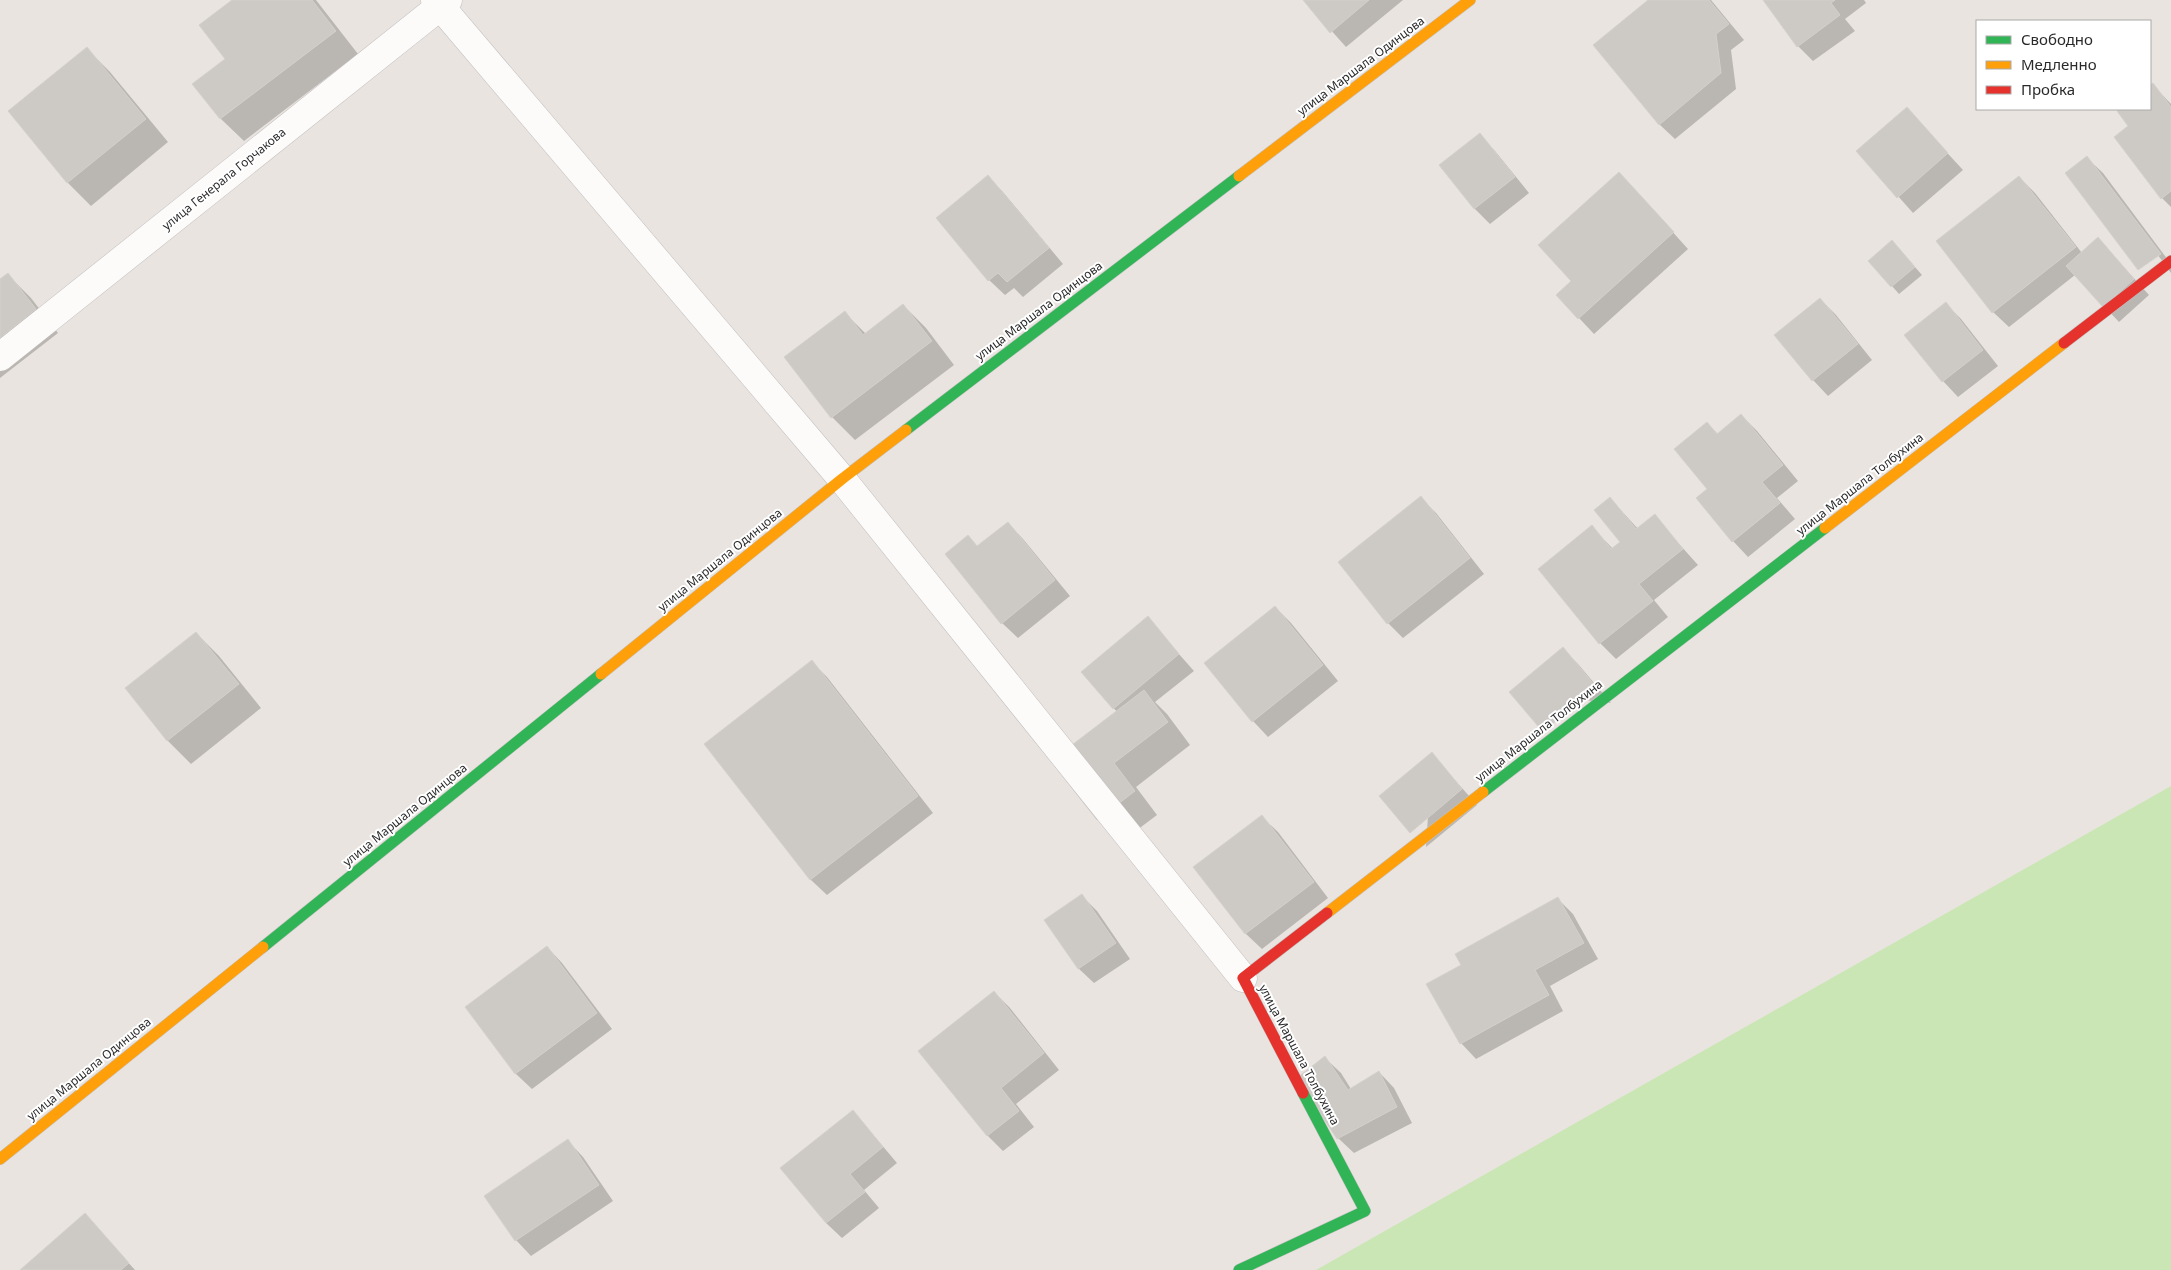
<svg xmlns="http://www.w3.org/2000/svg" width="2171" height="1270" font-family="'Noto Sans',sans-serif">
<rect width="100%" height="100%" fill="#e9e4df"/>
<!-- green -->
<path fill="#cae6b5" d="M2171 786V1270H1316Z"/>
<!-- shadow -->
<path fill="#0003" d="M234 0H316L358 54 244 141 221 119 194 84 226 60Z
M1304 0H1403L1346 47Z
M1650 0H1711L1744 40 1731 50 1736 89 1675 139 1659 124Z
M1764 0H1864L1866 3 1845 19 1855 31 1813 61 1798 46Z
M87 49 110 72 168 142 91 206 68 183 10 112Z
M2153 85 2171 104V207L2162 198 2130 126 2118 111 2122 109H2150V87Z
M1907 109 1963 170 1913 213 1858 151Z
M1480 135 1495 151 1529 193 1490 224 1474 208Z
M2087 158 2103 173 2171 264V273Z
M988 177 1003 192 1063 264 1023 297 1014 288 1005 295 989 280Z
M2019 177 2035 193 2082 253 2113 255 2149 295 2119 322 2075 275 2009 327 1993 312Z
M1634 189 1688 249 1594 334 1579 318 1573 281Z
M1900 250 1922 275 1899 294 1870 261Z
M8 275 31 298 58 333 0 378V281Z
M1820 299 1836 315 1872 360 1828 396 1813 380Z
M1945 303 1961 319 1998 366 1958 397 1943 381Z
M903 305 926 328 954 365 855 440 832 417 786 358 845 313 866 334Z
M1741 415 1757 431 1798 481 1777 498 1795 519 1748 557 1733 541 1709 490 1707 424 1718 434Z
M1421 498 1436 513 1484 574 1403 638 1388 623Z
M1610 498 1638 529 1654 516 1698 565 1654 600 1668 617 1616 659 1600 643 1540 570 1592 527 1613 549 1622 542Z
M1008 523 1023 539 1070 596 1018 638 1002 623 978 547Z
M1275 607 1291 623 1338 681 1268 737 1253 721Z
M1147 618 1194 671 1155 702 1167 714 1190 745 1136 787 1157 815 1121 842 1098 820 1053 761 1117 712 1083 672Z
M196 633 219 656 261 708 191 764 168 741 127 688Z
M1563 649 1578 664 1611 703 1511 692Z
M812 662 827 677 933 813 827 895 811 880 705 744Z
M1432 754 1477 805 1426 847Z
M1262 817 1278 832 1328 898 1262 949 1246 934 1195 867Z
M1082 896 1097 911 1130 959 1094 983 1078 968Z
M1558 899 1573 914 1598 959 1550 986 1563 1011 1476 1059 1461 1043Z
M547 947 562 963 612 1029 532 1089 516 1074 466 1007Z
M994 992 1010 1008 1059 1070 1016 1104 1034 1127 1003 1151 988 1136 920 1051Z
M1325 1058 1341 1073 1351 1089 1379 1072 1394 1088 1412 1123 1354 1153 1338 1138Z
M853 1111 897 1163 864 1190 879 1208 842 1238 826 1223Z
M568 1141 583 1157 613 1201 531 1256 516 1240Z
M85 1215 135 1270H22Z"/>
<!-- building -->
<path fill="#cdcac6" stroke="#d4d0cb" d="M232 0H312L336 31 220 119 192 84 225 59 199 25Z
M1303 0H1369L1330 33Z
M1648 0H1709L1729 24 1716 34 1721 73 1659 125 1593 45Z
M1763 0H1835L1831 3 1840 15 1797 47Z
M87 47 146 119 67 183 8 111Z
M2153 83 2171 107V191L2161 199 2114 137 2128 126 2117 111 2119 109H2150V85Z
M1907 107 1948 153 1897 198 1856 151Z
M1480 133 1515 177 1474 209 1439 165Z
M2087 156 2161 254 2138 270 2065 173Z
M1619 172 1674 232 1578 319 1556 295 1571 281 1538 245Z
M988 175 1049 248 1007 282 998 273 988 281 936 218Z
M2019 176 2076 247 1992 313 1936 241Z
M2098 237 2134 279 2103 307 2066 266Z
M1892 240 1915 267 1891 287 1868 261Z
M8 273 36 309 0 338V279Z
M1820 298 1858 344 1812 381 1774 335Z
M1946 302 1983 350 1942 382 1904 335Z
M903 304 932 341 831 418 784 357 845 311 863 335Z
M1741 414 1783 465 1762 482 1780 503 1732 542 1696 498 1707 489 1674 449 1707 422 1717 434Z
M1421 496 1470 558 1387 624 1338 562Z
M1610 497 1636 529 1655 514 1683 549 1639 584 1653 601 1599 644 1538 569 1592 525 1611 549 1620 542 1594 510Z
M1008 522 1055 580 1001 624 945 554 968 535 977 546Z
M1275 606 1323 665 1252 722 1204 663Z
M1148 616 1179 654 1113 709 1081 672Z
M196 632 239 684 167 741 125 688Z
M1563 647 1596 687 1543 732 1509 692Z
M812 660 918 796 810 880 704 744Z
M1144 690 1168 722 1114 763 1135 791 1097 820 1051 761Z
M1432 752 1462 789 1410 833 1379 796Z
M1262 815 1314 882 1245 934 1193 867Z
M1082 894 1116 943 1078 969 1044 920Z
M1558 897 1584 943 1535 970 1549 995 1460 1044 1426 984 1461 965 1455 954Z
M547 946 597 1013 515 1074 465 1007Z
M994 991 1044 1053 1001 1088 1019 1111 987 1136 918 1051Z
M1325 1056 1348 1090 1379 1071 1397 1107 1337 1139 1297 1078Z
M853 1110 883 1147 850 1174 865 1192 826 1223 780 1168Z
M568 1139 599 1185 515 1241 484 1196Z
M85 1213 129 1263 121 1270H20Z"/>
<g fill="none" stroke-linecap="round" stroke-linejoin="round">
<!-- street casing -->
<g stroke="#c2c0c1" stroke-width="29">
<path id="street" d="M435 0 842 479 1243 978
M0 357 448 0"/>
</g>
<!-- fast casing -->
<g stroke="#c2c0c1" stroke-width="12">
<path id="fast" d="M906 430 1239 176
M1483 792 1825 528
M263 947 601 674
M1239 1270 1365 1211 1303 1093"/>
</g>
<!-- slow casing -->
<g stroke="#c2c0c1" stroke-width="12">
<path id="slow" d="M1239 176 1470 0
M1825 528 2064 343
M601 674 842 479 906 430
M1327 913 1483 792
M0 1159 263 947"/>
</g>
<!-- jam casing -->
<g stroke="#c2c0c1" stroke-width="12">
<path id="jam" d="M2064 343 2171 261
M1303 1093 1243 978 1327 913"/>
</g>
<!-- street -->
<use href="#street" stroke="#fcfbfa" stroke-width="28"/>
<!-- fast -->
<use href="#fast" stroke="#30b455" stroke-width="11"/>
<!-- slow -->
<use href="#slow" stroke="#ff9f0a" stroke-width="11"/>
<!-- jam -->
<use href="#jam" stroke="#e5322d" stroke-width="11"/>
</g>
<g text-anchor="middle" stroke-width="4" stroke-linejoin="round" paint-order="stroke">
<!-- street labels -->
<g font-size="12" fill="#2a2a2a" stroke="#fff">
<text transform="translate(1361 66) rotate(-37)" y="4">улица Маршала Одинцова</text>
<text transform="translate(224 179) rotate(-39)" y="4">улица Генерала Горчакова</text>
<text transform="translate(1039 311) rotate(-37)" y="4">улица Маршала Одинцова</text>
<text transform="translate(1860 484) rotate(-38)" y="4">улица Маршала Толбухина</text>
<text transform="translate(720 560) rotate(-39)" y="4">улица Маршала Одинцова</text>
<text transform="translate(1539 731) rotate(-38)" y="4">улица Маршала Толбухина</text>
<text transform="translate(405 815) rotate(-39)" y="4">улица Маршала Одинцова</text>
<text transform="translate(1299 1055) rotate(62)" y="4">улица Маршала Толбухина</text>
<text transform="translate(89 1069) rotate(-39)" y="4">улица Маршала Одинцова</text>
</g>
</g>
<!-- legend -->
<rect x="1976" y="20" width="175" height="90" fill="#ffffff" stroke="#aaaaaa"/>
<rect x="1986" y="36" width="25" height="8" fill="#30b455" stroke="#aaaaaa"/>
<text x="2021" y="45" font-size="15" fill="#2a2a2a">Свободно</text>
<rect x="1986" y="61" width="25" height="8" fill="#ff9f0a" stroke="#aaaaaa"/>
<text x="2021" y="70" font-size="15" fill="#2a2a2a">Медленно</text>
<rect x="1986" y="86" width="25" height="8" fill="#e5322d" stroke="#aaaaaa"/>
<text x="2021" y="95" font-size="15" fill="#2a2a2a">Пробка</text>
</svg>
